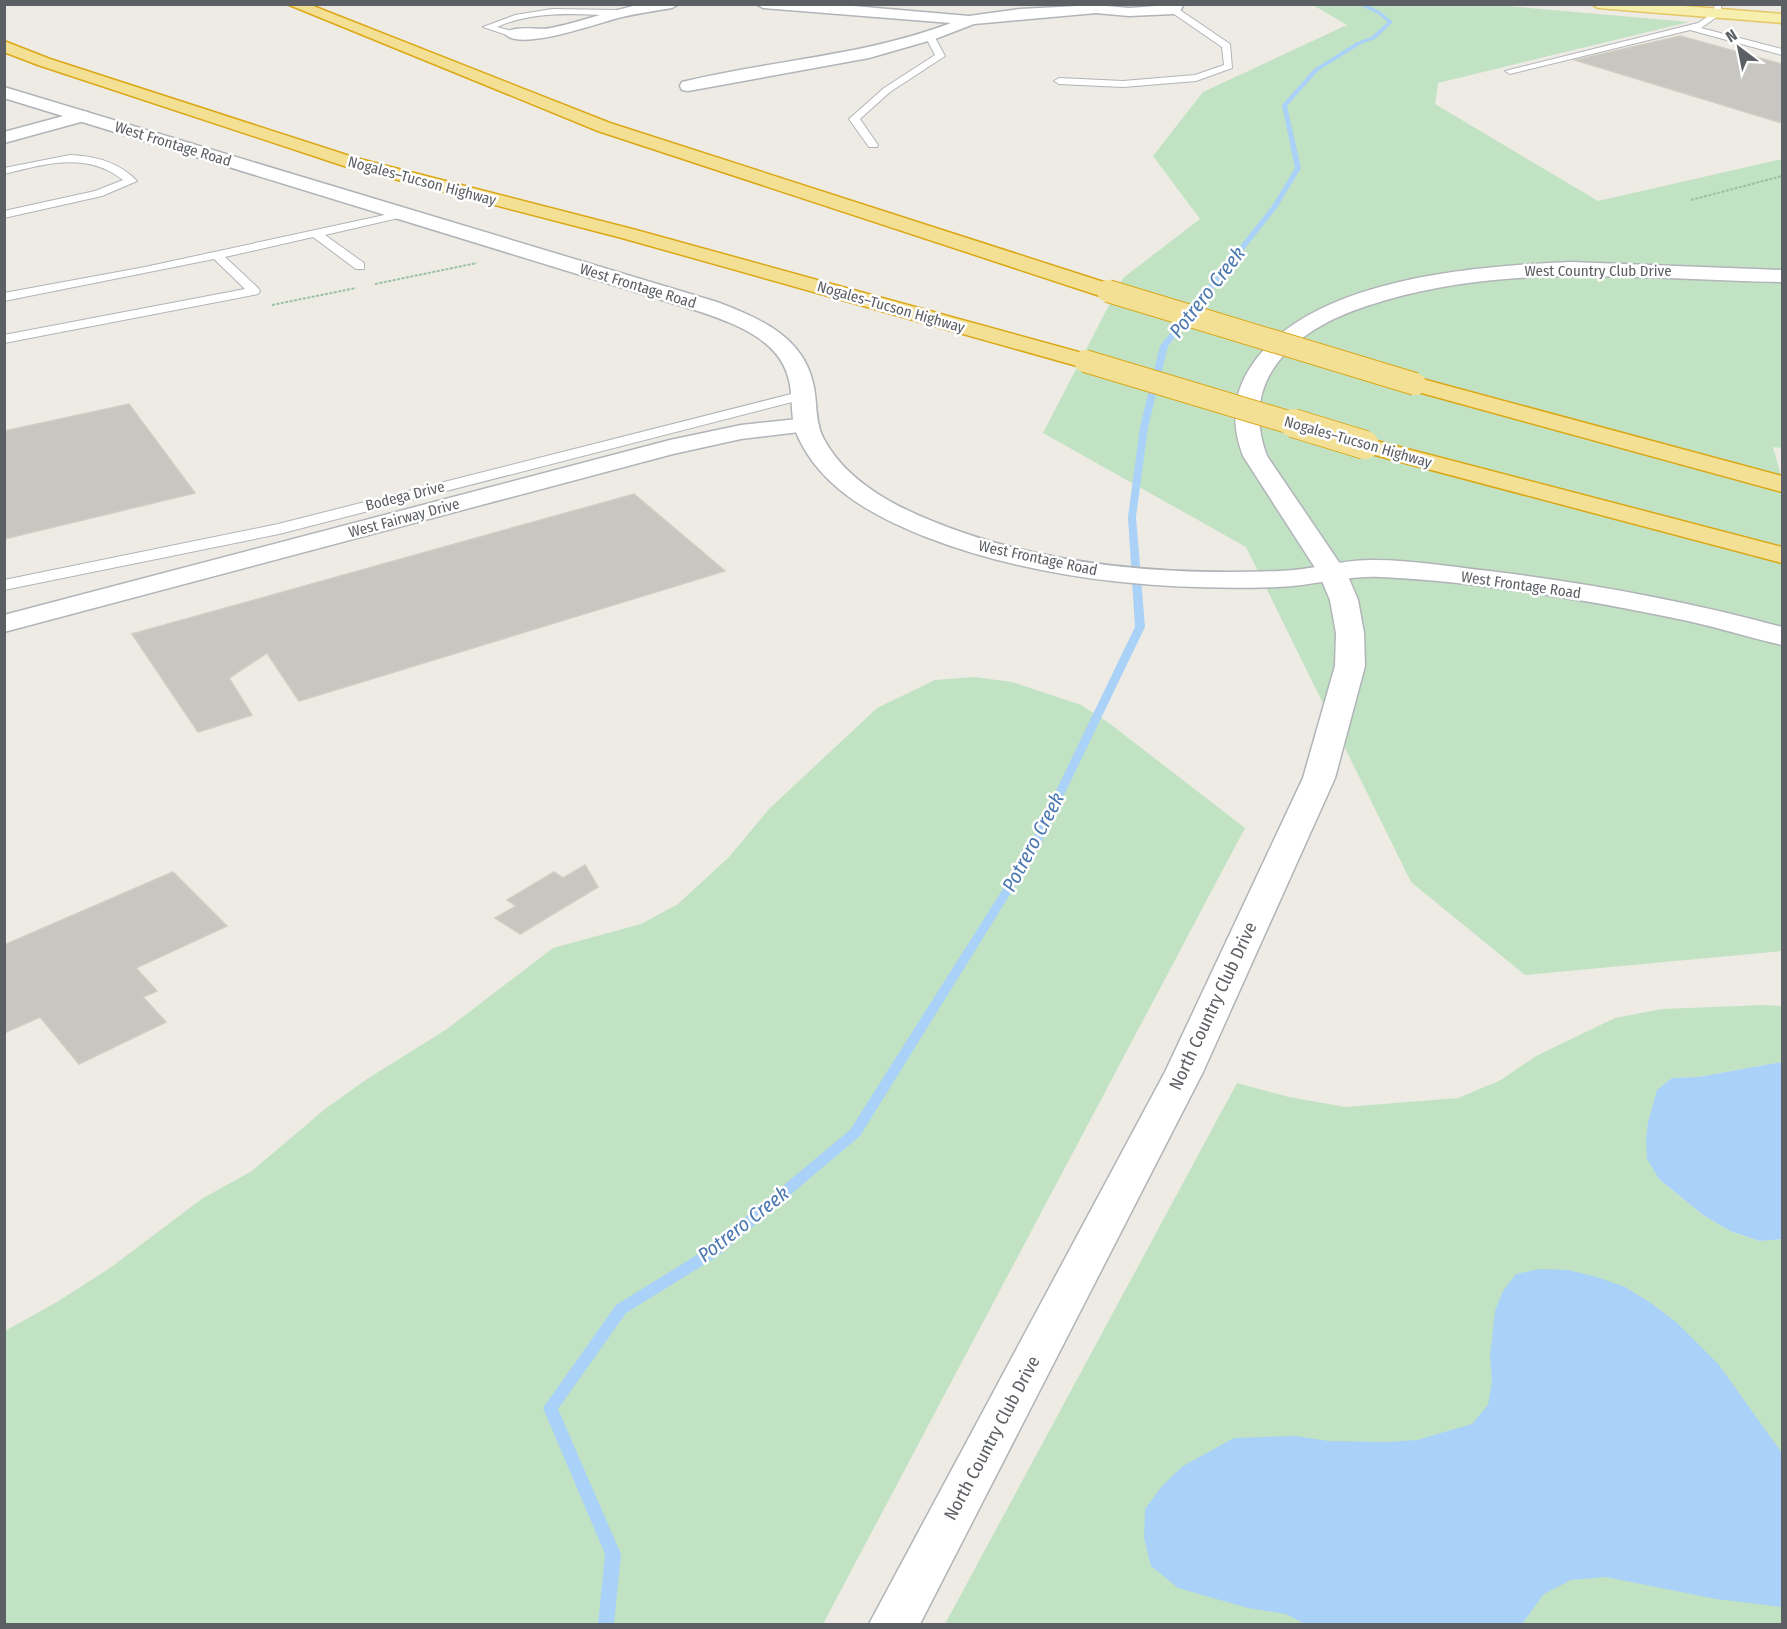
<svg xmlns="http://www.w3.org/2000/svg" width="1787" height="1629" font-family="'Fira Sans Condensed',sans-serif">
<rect width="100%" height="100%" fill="#edebe4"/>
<!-- green -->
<path fill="#c2e2c4" d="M1313 5H1496L1689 22 1438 83 1435 104 1598 201 1782 159V448L1773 447 1782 479V951L1525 975 1411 882 1246 547 1043 433 1123 278 1200 219 1153 156 1203 92 1347 25Z
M974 677 1012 682 1081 705 1109 723 1245 828 823 1624H5V1331L57 1302 110 1268 203 1198 252 1171 325 1109 367 1079 447 1029 553 948 641 924 678 904 729 857 769 809 877 708 935 680Z
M1765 1005 1782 1006V1062L1698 1077 1672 1078 1653 1106 1648 1122 1659 1179 1703 1215 1730 1231 1760 1241 1782 1239V1624H945L1237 1083 1289 1097 1345 1107 1458 1098 1501 1080 1536 1056 1615 1018 1662 1009Z"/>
<!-- water -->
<path fill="#aad1f7" d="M1782 1062V1239L1760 1241 1730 1231 1703 1215 1659 1179 1647 1159 1646 1140 1648 1122 1657 1090 1672 1078 1698 1077Z
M1540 1269 1568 1270 1597 1277 1625 1287 1651 1303 1676 1322 1719 1365 1782 1453V1607L1716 1599 1606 1577 1571 1580 1544 1594 1522 1624H1305L1286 1614 1248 1608 1178 1588 1151 1566 1144 1538 1145 1509 1162 1486 1183 1466 1234 1438 1296 1436 1328 1441 1388 1442 1417 1440 1472 1424 1488 1405 1492 1382 1490 1357 1495 1311 1503 1291 1516 1274Z"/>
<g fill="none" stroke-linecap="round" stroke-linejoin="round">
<!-- stream -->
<path fill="#aad1f7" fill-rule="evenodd" d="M1357 4C1371 4 1383 13 1393 22L1375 39 1361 44 1318 71 1287 106 1301 168 1277 208 1168 346 1148 427 1136 517 1145 627 1037 851 860 1136 718 1256 626 1313 558 1409 621 1554 614 1624H598L605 1554 543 1408 616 1305 708 1248 850 1130 1027 851 1135 627 1128 517 1140 427 1160 346 1272 206 1295 168 1282 105 1314 69 1357 42 1371 37 1388 22 1378 14Z"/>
</g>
<!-- building -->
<path fill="#c8c6c0" stroke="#d1cdc3" stroke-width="1.5" d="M1680 36 1782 64V123L1575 60Z
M129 404 195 493 4 539V431Z
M634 494 725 571 299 701 267 653 229 678 252 715 198 732 132 634Z
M585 865 598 887 520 934 495 918 516 906 507 900 554 872 563 878Z
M173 872 227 926 136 968 157 991 143 997 166 1022 79 1064 40 1017 4 1033V945Z"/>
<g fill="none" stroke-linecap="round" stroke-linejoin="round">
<!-- lane casing -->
<g stroke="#b1b4b8" stroke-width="2">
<path id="lane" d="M1715 4H1721V14L1701 28 1782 49V55L1690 30 1510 74 1505 71 1698 23 1713 13Z
M1171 8H1177L1230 44 1232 68 1196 81 1123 87 1059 84 1054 81 1059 78 1123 81 1195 75 1224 65 1222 47 1171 12Z
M552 9 619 10 623 13 619 16C578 14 535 10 497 27L516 32V36L513 37 483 27 515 15Z
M927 34H933L945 56 890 92 860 119 878 145 877 147H869L849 119 884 88 935 55 925 36Z
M70 155C95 156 119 162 137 181L102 196 4 218V211L95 191 123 180C87 151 45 164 4 174V168Z
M403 211 409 214 407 216 325 235 364 263V269H356L313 237 225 257 258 288 260 291 258 294 4 343V335L245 289 214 259 4 301V293L145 267Z
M803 391 808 392 810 395 808 398 279 534 4 590V580L278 524Z"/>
</g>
<!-- street casing -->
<g stroke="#b1b4b8" stroke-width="3">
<path id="street" d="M643 4H679L672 8C655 11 638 13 622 17 600 22 521 52 505 34 514 24 538 31 551 28 582 22 611 10 643 4Z
M756 4H830L969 16 1020 9 1096 5 1129 8 1184 4 1179 13 1174 14 1129 16 1096 13 974 24 935 39 869 58 688 91 682 90 680 86 682 82C772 60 864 56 951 23L763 8Z
M82 111 88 112 91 116 88 120 4 143V132Z
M1571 262 1782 270V282C1649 280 1517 262 1386 300 1352 310 1316 323 1290 349 1258 379 1252 416 1267 456L1347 574 1358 600 1364 633 1365 666 1335 778 1203 1072 920 1624H869L1165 1072 1303 778 1335 666 1336 633 1330 600 1319 574 1243 456C1231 424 1232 394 1252 365 1310 278 1475 266 1571 262Z
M807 418 816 420 819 425 816 430 741 439 673 454 4 632V615L670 440 741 425Z"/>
</g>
<!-- secondary casing -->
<g stroke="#b0b3b7" stroke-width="3">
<path id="secondary" d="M4 87 717 302C757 317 803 336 813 383 818 402 814 423 825 441 853 491 915 516 967 534 1067 568 1175 575 1280 571 1312 570 1343 559 1375 560 1413 560 1451 567 1489 571 1588 583 1686 601 1782 627V645C1751 638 1720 628 1688 621 1588 600 1483 582 1381 577 1346 575 1313 586 1278 587 1159 591 1038 580 926 537 875 517 823 489 799 439 790 422 793 403 790 385 783 341 738 325 701 312L4 98Z"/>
</g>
<!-- primary casing -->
<g stroke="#e4c766" stroke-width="3">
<path id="primary" d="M1591 4H1659L1782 14V23L1598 8Z"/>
</g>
<!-- highway casing -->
<g stroke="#dba715" stroke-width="3">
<path id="highway" d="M287 4H308L610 123 1116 286 1119 291 1116 296 1108 297 1100 296 598 131Z
M4 41 50 59 356 158 636 230 1093 356 1096 361 1093 366 1085 368 1077 366 622 238 344 166 38 65 4 52Z
M1415 377 1782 476V492L1407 389 1403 384 1407 379Z
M1365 438 1782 547V563L1356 450 1353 445 1356 440Z"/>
</g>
<!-- path -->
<path stroke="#9bc0a7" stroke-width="2" stroke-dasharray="3 1.5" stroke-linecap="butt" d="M1691 200 1782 176
M375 284 477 263
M272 305 356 288"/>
<!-- lane -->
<use href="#lane" fill="#fff" fill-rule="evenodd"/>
<!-- street -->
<use href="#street" fill="#fff" fill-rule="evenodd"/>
<!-- secondary -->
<use href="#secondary" fill="#fff" fill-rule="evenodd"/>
<!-- primary -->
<use href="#primary" fill="#f7efae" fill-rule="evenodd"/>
<!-- highway -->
<use href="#highway" fill="#f3e095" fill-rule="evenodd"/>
<!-- highway-bridge-far1 casing -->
<g stroke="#dba715" stroke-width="24" stroke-linecap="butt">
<path id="highway-bridge-far1" d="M1108 291 1415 384
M1085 361 1298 425"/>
</g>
<!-- highway-bridge casing -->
<g stroke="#dba715" stroke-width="30" stroke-linecap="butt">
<path id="highway-bridge" d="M1293 423 1365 445"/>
</g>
<!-- highway-bridge-far1 -->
<use href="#highway-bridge-far1" stroke="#f3e095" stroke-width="22"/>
<!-- highway-bridge -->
<use href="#highway-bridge" stroke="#f3e095" stroke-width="28"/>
</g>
<g text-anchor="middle" stroke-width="5" stroke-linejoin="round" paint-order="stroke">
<!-- far-street labels -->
<g font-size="15" fill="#5c5f63" stroke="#fff">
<text transform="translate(173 144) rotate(17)" y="5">West Frontage Road</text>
<text transform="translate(422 181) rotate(15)" y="5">Nogales–Tucson Highway</text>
<text x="1598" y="276">West Country Club Drive</text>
<text transform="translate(638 286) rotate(17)" y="5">West Frontage Road</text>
<text transform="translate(891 307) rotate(16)" y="5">Nogales–Tucson Highway</text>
<text transform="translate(1358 442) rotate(16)" y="5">Nogales–Tucson Highway</text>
<text transform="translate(405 496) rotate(-14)" y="5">Bodega Drive</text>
<text transform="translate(404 518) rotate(-15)" y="5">West Fairway Drive</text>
<text transform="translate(1038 558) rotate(12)" y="5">West Frontage Road</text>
<text transform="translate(1521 585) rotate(8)" y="5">West Frontage Road</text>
</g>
<!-- street labels -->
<g font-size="18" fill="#5c5f63" stroke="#fff">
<text transform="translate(1213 1006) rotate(-65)" y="6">North Country Club Drive</text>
<text transform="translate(992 1438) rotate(-62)" y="6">North Country Club Drive</text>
</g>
<!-- water labels -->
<g font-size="20" font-style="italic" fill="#4c78b0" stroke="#fff">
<text transform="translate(1207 292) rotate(-52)" y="7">Potrero Creek</text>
<text transform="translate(1033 842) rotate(-62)" y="7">Potrero Creek</text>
<text transform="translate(743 1224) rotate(-38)" y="7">Potrero Creek</text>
</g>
</g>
<!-- border -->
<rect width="1787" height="1629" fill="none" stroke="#5c5f63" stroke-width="12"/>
<!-- north arrow -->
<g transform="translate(1739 48) rotate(328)" stroke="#ffffff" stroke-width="4.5" paint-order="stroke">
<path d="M0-4.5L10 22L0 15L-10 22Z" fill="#5c5f63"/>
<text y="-9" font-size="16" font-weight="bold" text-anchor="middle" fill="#5c5f63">N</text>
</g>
</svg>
